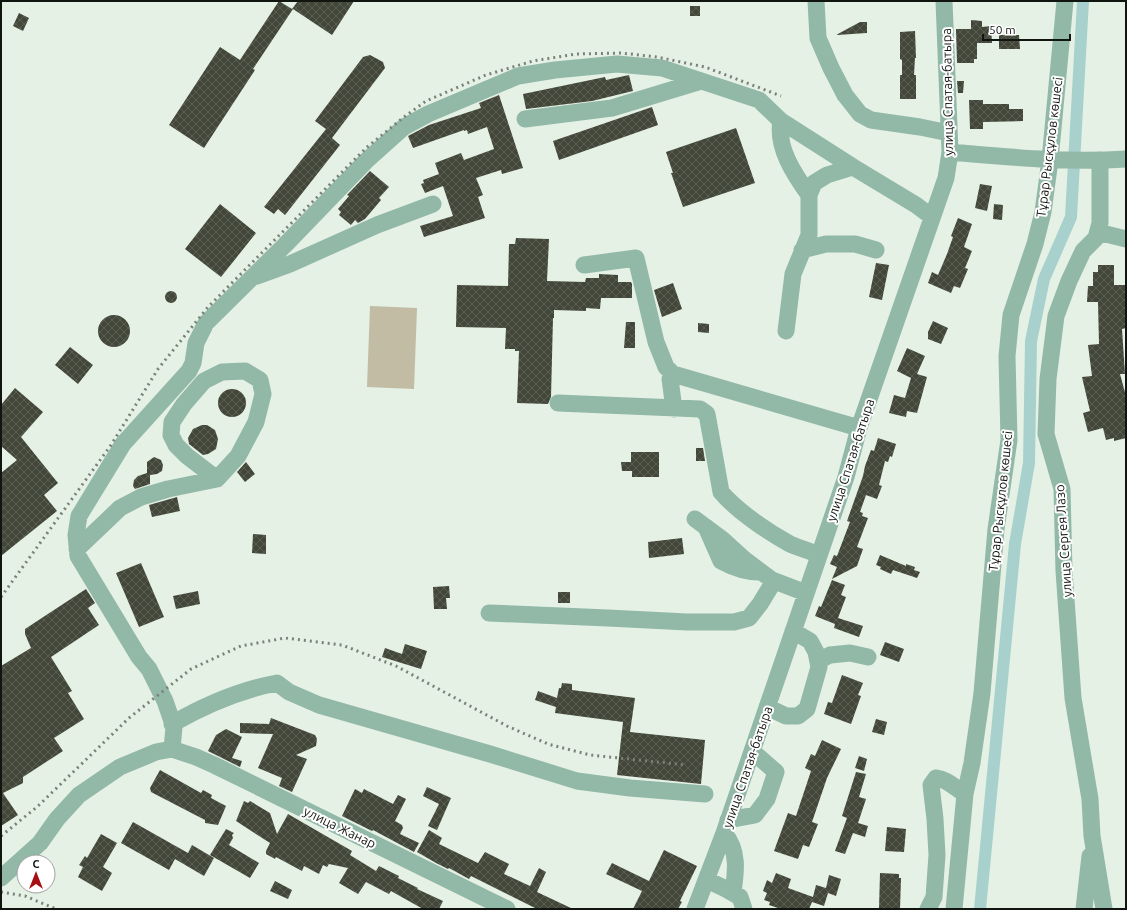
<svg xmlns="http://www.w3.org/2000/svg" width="1127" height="910" font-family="Ubuntu,sans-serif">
<defs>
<pattern id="building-cross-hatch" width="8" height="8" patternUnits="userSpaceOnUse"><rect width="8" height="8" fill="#43473a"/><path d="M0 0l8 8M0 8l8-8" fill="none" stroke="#5a5e53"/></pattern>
</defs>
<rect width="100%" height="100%" fill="#e5f1e4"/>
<!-- pitch -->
<path fill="#c1bca3" d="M370 306 417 308 414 389 367 387Z"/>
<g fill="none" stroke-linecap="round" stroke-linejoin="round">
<!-- canal -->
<path stroke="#a8d1ce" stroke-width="12" d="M980 909 1015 544 1029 463 1031 341 1044 279 1071 217 1083 1"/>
</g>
<!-- building -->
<path fill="url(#building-cross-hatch)" d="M279 1 292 9 298 1H354L332 35 293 9 253 69 255 70 204 148 169 125 220 47 240 60Z
M690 6H700V16H690Z
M19 13 29 18 23 31 13 26Z
M971 20 982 21V27L991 26 992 43H977V59H974V63H957L956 29H971Z
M860 22H867V33L836 35Z
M915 31 916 58H915L914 75H916V99H900V75H902V60L900 59V32Z
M999 35H1019L1020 49H999Z
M370 55 383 62 385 68 332 138 340 145 285 215 278 209 274 214 264 207 326 129 315 121 363 57Z
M629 75 633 91 592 101 526 109 523 94 605 77 606 80Z
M957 81H964L963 93H958Z
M499 95 523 168 502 174 501 170 476 178 483 195 478 197 485 218 424 237 420 226 453 216 443 186 425 193 421 184 424 183 423 180 439 174 435 163 461 153 464 160 494 149 487 127 468 134 467 130 464 131V130L413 148 408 136 429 125 481 108 479 103Z
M969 100H983V104H1009V109H1023V121L983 122V129H970Z
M652 107 658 125 559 160 553 141Z
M736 128 755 183 683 207 671 173H673L666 152Z
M370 171 389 187 379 198 381 200 365 219 358 223 355 220 351 225 339 215 341 212 338 209 349 196 347 195Z
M980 184 992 186 987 211 975 208Z
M220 204 256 233 221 277 185 249Z
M994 204 1003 205 1002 220 993 219Z
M958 218 972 224 964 247 972 251 965 268 968 269 960 288 954 286 951 293 928 283 932 272 938 275 947 254 953 237 951 236Z
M516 238 549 239 547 281 585 282 586 278H599V274L618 275V282H631L632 284V298H601L600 309 586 308V311L554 310V318H553L551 397 548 404 517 403 519 351H515V349H505L506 328 456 327 457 285 508 286 509 244H515Z
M876 263 889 265 882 300 869 297Z
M1098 265H1114V285H1126V328L1122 329 1125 374H1120L1126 396V438L1114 441V438L1106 440 1103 428 1088 432 1083 413 1090 411 1082 377 1092 376 1088 345 1099 344 1098 302H1087L1088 286H1093V272H1098Z
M673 283 682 309 662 317 654 290Z
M165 297a6 6 0 1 1 12 0a6 6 0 1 1-12 0Z
M98 331a16 16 0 1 1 32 0a16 16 0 1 1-32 0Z
M933 321 948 328 941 344 928 339V332Z
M626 322H635V348H624Z
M698 323 709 324V333L698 332Z
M70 347 93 365 78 384 55 365Z
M907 348 925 356 917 374 927 377 917 413 907 411 906 417 889 413 894 395 905 398 911 378 897 371Z
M15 388 43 412 21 437 58 483 44 495 57 511 1 556V473L17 460 1 446V405Z
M218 403a14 14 0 1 1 28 0a14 14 0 1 1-28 0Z
M202 425H207L215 430 218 439 216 449 208 454 203 455 189 444 188 438 193 429Z
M878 438 896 444 892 457 890 456 888 462 885 461 879 485 882 486 877 499 866 495 860 512 863 513 862 516 868 518 857 547 863 549 857 566 832 579 837 567 830 564 834 555 837 556 850 522 847 521 863 476 865 466 871 450 874 451Z
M696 448H703L705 461H696Z
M631 452H659V477H632V471H622L621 462H631Z
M154 457 161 460 163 465 162 471 157 474 150 475V484L135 489 133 486 134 480 138 476 147 473V462Z
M246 462 255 474 245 482 237 472Z
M177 497 180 511 152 517 149 505Z
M253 534 266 535V554L252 553Z
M682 538 684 554 649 558 648 542Z
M880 555 906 566V564L915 567 914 570 920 572 917 578 893 570 891 574 880 569 881 567 876 565Z
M141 563 164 617 139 627 116 573Z
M832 580 845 585 841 595 846 597 838 618 863 626 859 637 834 628 835 624 815 616 819 606 821 607Z
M449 586 450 598H446L447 609H434L433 587Z
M86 589 95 603 88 608 99 625 51 657 72 691 68 693 84 719 54 738 63 751 23 777V783L3 793 18 815 1 826V666L31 648 25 634V629Z
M198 591 200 604 176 609 173 596Z
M558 592H570V603H558Z
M885 642 904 649 899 662 880 655Z
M405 644 427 651 421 669 382 657 385 648 402 654Z
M842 675 863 683 858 695 861 696 851 724 824 714 828 702 832 703Z
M562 683 572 684V690L635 698 630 732 705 740 701 784 617 775 623 722 555 713 556 707 535 700 538 691 557 698 559 688H561Z
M271 718 315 735 317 739 316 746 296 755 307 759 292 792 279 786 282 778 258 768 273 734 240 733V723L269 724Z
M876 719 887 722 884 735 872 732Z
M226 729 242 737 232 758 242 761 240 767 208 751 216 735Z
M822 740 841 749 827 778 812 822 818 824 809 847 803 845 798 859 774 851 788 813 796 816 811 771 805 768 811 754 815 756Z
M859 756 867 759 864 771 855 768Z
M160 770 201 793 203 790 212 795 211 798 226 806 218 825 205 823V820L151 792 150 788Z
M856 772 866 774 859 797 866 799 858 823 868 826 865 837 853 833 845 854 835 851 847 818 842 816Z
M427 787 451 798 437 830 428 826 439 804 423 796Z
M355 789 362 793 364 789 393 804 398 795 406 799 395 821 402 825 403 828 400 834 419 843 414 852 373 830 372 831 342 816Z
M244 801 248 803 250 801 270 813 277 834 288 814 352 851 350 855 376 871 379 866 399 876 398 878 418 888 417 889 443 901 439 909H423L391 891 389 894 366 882 358 894 339 883 348 868 329 864 327 867 323 865 319 874 304 866 302 871 276 857 275 859 266 854V851L270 843 236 821Z
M133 822 188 853 192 845 214 858 204 876 175 859 169 870 121 843Z
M887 827 906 829 904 852 885 851Z
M226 829 234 833 232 835 233 838 229 845 259 863 250 878 210 855Z
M429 830 442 838 439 844 478 863 485 852 509 864 504 874 530 886 539 868 546 872 537 892 573 909H537L471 876 469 879 449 868 448 869 436 863 417 852Z
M101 834 117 843 103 867 112 873 102 891 78 877 83 867 79 865 85 856 87 858Z
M664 850 697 866 680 901 682 902 678 909H633L642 891 606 874 612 863 649 881Z
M776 873 791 879 788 888 813 897 816 885 826 888 829 875 841 879 836 896 828 893 824 906 812 902 809 909H781L769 905 770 902 764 900 767 893 763 891 767 880 772 883Z
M880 873 899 874V878H901L900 909H879Z
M275 881 292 890 288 899 270 891Z"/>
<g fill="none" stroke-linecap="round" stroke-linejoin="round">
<!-- minor -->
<path stroke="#92b8a8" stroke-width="17" d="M816 1 818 38 831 68 845 95 860 114 871 120 920 127 949 133
M525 119 612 108 701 81
M781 121C776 147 794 174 809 195
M950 152C1009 157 1067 163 1126 159
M1100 160V223L1096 238 1083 251 1069 281 1056 316 1048 379 1046 434 1062 489 1064 571 1073 698 1090 799 1092 836 1104 909
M1098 232 1126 239
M802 250 826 244H855L876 250
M584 265 636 258 656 342 666 367 673 374 859 428
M257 276 290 264 377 225 433 204
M786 331 793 274 809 235V195L814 183 827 175 853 167
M673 374 670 379 674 409
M558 403 700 409 707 414 721 492C737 511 768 532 790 544 799 548 810 551 819 555
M695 519 722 539 744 559 772 580 806 593
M706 527 721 561C734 568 745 572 759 572
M77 549 120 508 141 497 168 489 217 479 238 456 256 422 263 394 260 380 245 371 222 372 204 381 184 404 172 422 171 435 176 445 187 456 217 479
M489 613 608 618 687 622H734L749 618 760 604 774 581
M818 661 830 655 850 653 868 657
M767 707 786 716H798L807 709 819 667 816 652 810 641 793 631
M172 724C205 705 240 690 277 683L289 692 319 705 490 754 577 781 630 788 705 794
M172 749 174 727 165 701 149 669 139 657 78 556 76 535 79 516 123 444 189 371 193 363 196 343 206 323 285 245 366 161 404 127 428 114 518 76 555 70 617 64 662 68 759 100 781 121 853 167 916 205 932 217
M728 820 755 815 767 799 776 772 752 751
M724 833C739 850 736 872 733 892
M1 878 40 843 57 819 79 795 120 767 156 752 172 749 196 757 214 765 507 909
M707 880 726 889 740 897 744 909
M695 909 724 833 846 477 859 428 946 178 950 152 944 1
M928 909 934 897 937 855 935 819 931 785 936 778C947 779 955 788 965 794
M954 909 965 794 972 763 982 693 996 529 1009 440 1007 356 1011 315 1035 244 1043 212 1050 160 1065 1
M1084 909 1090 856"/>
<!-- rail -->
<path stroke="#7a8179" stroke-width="3" stroke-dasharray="2 4" stroke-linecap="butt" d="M1 597 111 445 158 369 208 307 366 148 404 117 426 101 486 75 533 61 576 54 621 53 657 57 705 67 781 96
M1 836 37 807 129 718 191 669 241 646 285 638 342 645 396 666 507 726 548 744 590 755 686 765
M1 892 25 896 56 909"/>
</g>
<g text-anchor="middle" stroke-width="4" stroke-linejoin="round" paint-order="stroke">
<!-- street labels -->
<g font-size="13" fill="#111510" stroke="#fff">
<text transform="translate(947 92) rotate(-91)" y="5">улица Спатая-батыра</text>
<text transform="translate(1049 147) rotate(-83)" y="5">Тұрар Рысқұлов көшесі</text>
<text transform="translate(850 460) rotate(-72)" y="5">улица Спатая-батыра</text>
<text transform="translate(1000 501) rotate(-84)" y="5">Тұрар Рысқұлов көшесі</text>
<text transform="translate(1063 541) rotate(-94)" y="5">улица Сергея Лазо</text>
<text transform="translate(747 767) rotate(-71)" y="5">улица Спатая-батыра</text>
<text transform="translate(340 827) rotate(26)" y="5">улица Жанар</text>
</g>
</g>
<!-- border -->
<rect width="1127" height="910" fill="none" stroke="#111510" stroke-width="4"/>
<!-- north arrow -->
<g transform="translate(36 874)"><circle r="19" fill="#ffffff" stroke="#a0a19f"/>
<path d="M0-3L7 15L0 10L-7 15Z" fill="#a61014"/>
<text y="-6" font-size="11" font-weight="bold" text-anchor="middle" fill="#111510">С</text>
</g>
<!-- scale -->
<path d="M983 34v6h87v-6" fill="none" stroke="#111510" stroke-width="2"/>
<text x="989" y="34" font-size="12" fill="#111510" stroke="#ffffff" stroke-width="3" paint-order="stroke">50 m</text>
</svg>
